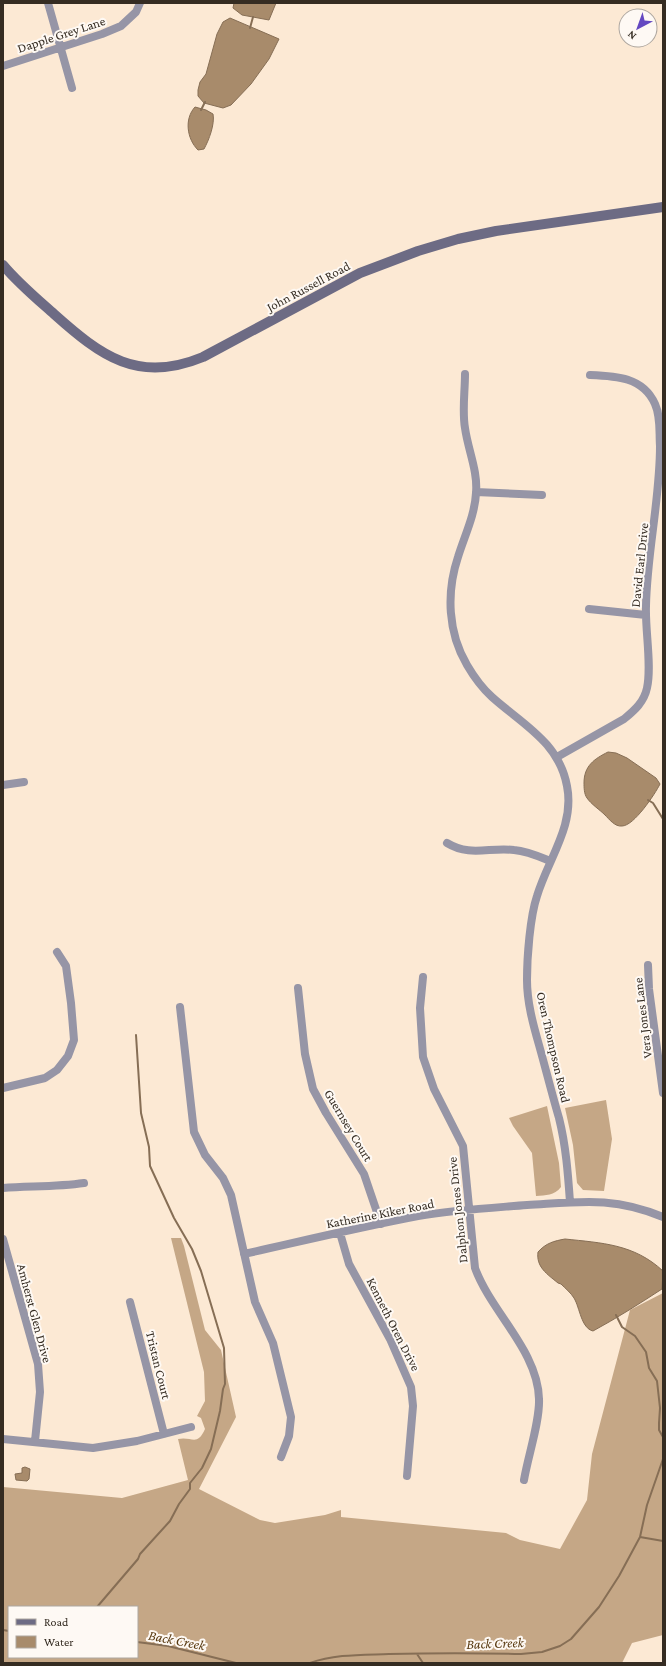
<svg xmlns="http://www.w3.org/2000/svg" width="666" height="1666" font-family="'Crimson Pro',serif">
<rect width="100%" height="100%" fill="#fce9d4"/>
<!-- forest -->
<path fill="#c5a786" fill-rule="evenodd" d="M606 1100 612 1139 604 1191 583 1190 577 1183 573 1145 565 1108Z
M547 1106 559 1163 561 1187C554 1196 546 1195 536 1196L532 1153 513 1126 509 1118Z
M171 1238H181L184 1246 205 1330 221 1350 236 1417 199 1489 260 1520 275 1523 325 1515 341 1510V1517L506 1533 520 1540 560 1549 587 1500 592 1454 630 1310 663 1293V1635L632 1643 622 1663H3V1487L122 1498 188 1480 178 1439C192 1436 197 1447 205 1429L201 1418 197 1416 205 1401 204 1372ZM9 1607H137V1657H9Z"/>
<!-- water -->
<path fill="#a88b6b" stroke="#866e55" d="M234 3H276L269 20 242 15 233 8Z
M230 18 279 39 269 59 251 84 231 105 223 108 204 103 198 96V90L200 82 206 74 217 34 223 22Z
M195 107 206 110 213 114C215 124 209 140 204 149L198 150C187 139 184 119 195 107Z
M608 752 616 753 627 758 656 778 660 784C655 794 634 826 622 826 615 827 609 819 605 815 600 810 591 804 587 798 584 794 584 787 584 783 584 766 594 759 608 752Z
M565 1239C602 1243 634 1244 663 1271L662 1289C639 1304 617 1318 593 1331 581 1328 580 1308 574 1298 571 1293 565 1288 561 1284L558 1283C547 1274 536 1267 538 1252 546 1243 554 1241 565 1239Z
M25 1467 30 1469 29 1479 27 1481 16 1480 15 1474 22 1473V1468Z"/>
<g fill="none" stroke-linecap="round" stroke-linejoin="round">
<!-- stream -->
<path stroke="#866e55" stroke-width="2" d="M250 28 253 17
M201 110 205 102
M648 800 653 803 663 819
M616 1315 622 1327 635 1336 646 1352 649 1368 657 1381 660 1408 659 1423V1430L663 1437
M640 1537 663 1541
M97 1607 138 1559 140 1554 170 1521 179 1504 190 1489V1483L202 1468 211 1449 220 1411 223 1389 225 1384 224 1348 201 1271 192 1249 174 1218 150 1166 149 1147 141 1113 136 1035
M3 1630 9 1631
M137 1642 168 1646 236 1663
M417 1654 423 1663
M310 1663C335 1654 362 1655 389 1654 433 1653 477 1653 521 1654L542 1652 560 1646 571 1639 599 1607 619 1576 640 1537 647 1505 663 1459"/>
<!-- street -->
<path stroke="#9695a6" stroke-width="8" d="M48 3 72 88
M3 66 102 34 121 26 136 12 140 3
M465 374C465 392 462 411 465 428 468 450 478 471 476 493 475 515 464 537 458 557 446 593 448 633 467 665 474 677 482 688 492 697 522 724 559 742 567 786 575 826 548 859 537 896 530 917 527 957 527 980 527 1002 533 1024 539 1045 546 1070 552 1094 559 1118 566 1146 568 1174 570 1202
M476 492 542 495
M589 609 646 615
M557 757 624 719C635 710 644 702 647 688 652 666 645 630 646 606 647 552 660 500 660 446 659 432 661 417 655 404 643 377 616 376 590 375
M3 785 24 782
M447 843C470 857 489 847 514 850 527 851 538 856 550 861
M648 965 649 989 663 1093
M423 977 420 1008 423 1057 434 1089 463 1146 475 1268C491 1312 538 1351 539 1399 540 1421 528 1456 524 1480
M298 988 305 1054 313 1089 326 1113 364 1174 381 1224
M180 1007 194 1132 205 1155 223 1178 231 1195 255 1302 273 1343 291 1417 289 1436 281 1457
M3 1088 45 1078 57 1070 68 1056 74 1040 71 1003 66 966 57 952
M3 1188C30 1186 57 1187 84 1183
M340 1233 349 1264 390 1339 411 1387 413 1406 407 1476
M3 1239 38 1364 40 1392 35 1441
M244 1254C302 1241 360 1227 418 1216 454 1210 490 1208 527 1205 579 1202 613 1196 663 1217
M130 1302 164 1434
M3 1439 93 1448 137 1441 191 1427"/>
<!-- secondary -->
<path stroke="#6d6b84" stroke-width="10" d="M3 265C18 283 36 298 54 314 101 356 138 384 203 357L360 273 418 251 458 239 496 231 663 207"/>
</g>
<g text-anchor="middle" stroke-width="4" stroke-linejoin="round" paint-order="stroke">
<!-- street labels -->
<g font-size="13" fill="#352c22" stroke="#fef9f4">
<text transform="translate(61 34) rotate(-18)" y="5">Dapple Grey Lane</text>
<text transform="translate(308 286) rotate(-28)" y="5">John Russell Road</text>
<text transform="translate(639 565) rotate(-84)" y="5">David Earl Drive</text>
<text transform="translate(642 1018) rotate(-97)" y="5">Vera Jones Lane</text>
<text transform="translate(554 1047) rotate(77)" y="5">Oren Thompson Road</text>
<text transform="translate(349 1125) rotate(59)" y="5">Guernsey Court</text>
<text transform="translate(457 1210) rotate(-96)" y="5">Dalphon Jones Drive</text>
<text transform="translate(380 1213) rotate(-11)" y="5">Katherine Kiker Road</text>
<text transform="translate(35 1313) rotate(75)" y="5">Amherst Glen Drive</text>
<text transform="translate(394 1324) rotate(63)" y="5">Kenneth Oren Drive</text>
<text transform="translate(159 1365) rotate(76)" y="5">Tristan Court</text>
</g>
<!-- water labels -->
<g font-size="14" font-style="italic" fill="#583910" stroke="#fef9f4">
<text transform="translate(177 1640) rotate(11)" y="5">Back Creek</text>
<text transform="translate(495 1643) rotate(-2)" y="5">Back Creek</text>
</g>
</g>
<!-- border -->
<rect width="666" height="1666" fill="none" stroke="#352c22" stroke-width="8"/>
<!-- legend -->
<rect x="8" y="1606" width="130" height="52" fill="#fef9f4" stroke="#aea7a0"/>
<rect x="16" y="1619" width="20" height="6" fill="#6d6b84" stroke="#aea7a0"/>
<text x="44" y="1626" font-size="12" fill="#352c22">Road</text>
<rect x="16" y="1636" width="20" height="12" fill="#a88b6b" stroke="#aea7a0"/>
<text x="44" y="1646" font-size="12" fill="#352c22">Water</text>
<!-- north arrow -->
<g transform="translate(638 28) rotate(221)"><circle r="19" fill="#fef9f4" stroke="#aea7a0"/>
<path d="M0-3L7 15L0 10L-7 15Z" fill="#6448c1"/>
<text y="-6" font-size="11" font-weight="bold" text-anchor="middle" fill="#352c22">N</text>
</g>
</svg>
